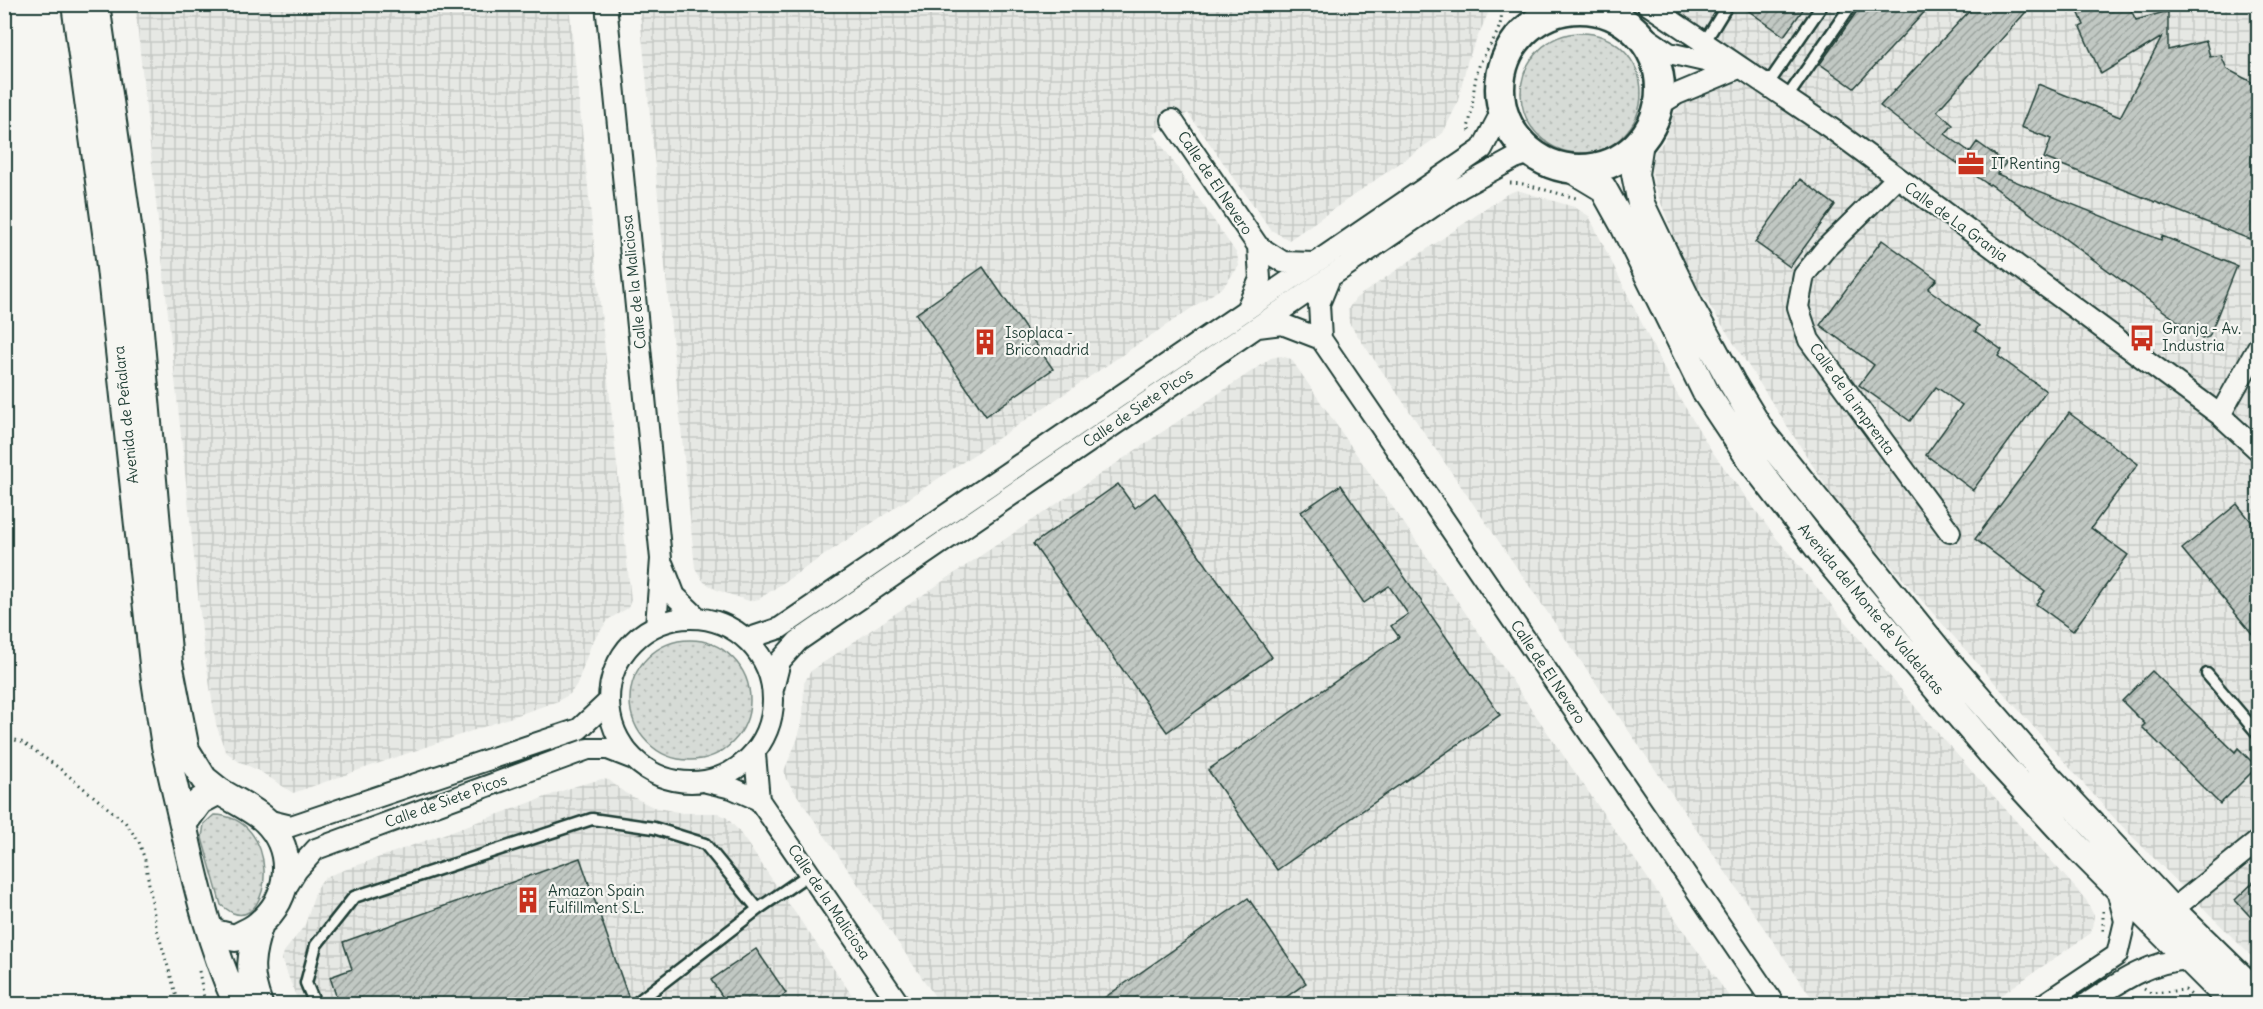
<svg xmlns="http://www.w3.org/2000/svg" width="2263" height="1009" font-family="Delius,sans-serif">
<defs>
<pattern id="industrial-grid" width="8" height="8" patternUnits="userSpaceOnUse" patternTransform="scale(1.5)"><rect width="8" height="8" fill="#e6e8e4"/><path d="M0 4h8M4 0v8" fill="none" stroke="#c5c8c4"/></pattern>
<pattern id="park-dots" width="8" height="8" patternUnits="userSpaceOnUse" patternTransform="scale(1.5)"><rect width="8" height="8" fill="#d6dbd6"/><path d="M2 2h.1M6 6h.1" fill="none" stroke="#b7bdb8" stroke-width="1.8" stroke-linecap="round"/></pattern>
<pattern id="building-hatch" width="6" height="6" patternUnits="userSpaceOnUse" patternTransform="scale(1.5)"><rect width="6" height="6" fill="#c1c8c3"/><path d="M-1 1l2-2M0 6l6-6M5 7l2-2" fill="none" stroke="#9ca49f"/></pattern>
</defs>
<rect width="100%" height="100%" fill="#f6f6f2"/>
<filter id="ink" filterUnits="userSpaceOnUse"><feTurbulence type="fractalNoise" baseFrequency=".0167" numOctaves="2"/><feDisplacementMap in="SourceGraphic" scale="12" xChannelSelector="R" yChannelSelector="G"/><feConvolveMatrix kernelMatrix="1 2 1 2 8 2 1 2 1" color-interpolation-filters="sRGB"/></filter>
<g filter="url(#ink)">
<!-- industrial -->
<path fill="url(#industrial-grid)" d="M1485 4 1489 11 1468 59 1457 104 1443 133 1289 240 1271 230 1188 113 1154 134 1237 254 1239 266 1223 287 759 599 749 601 717 590 704 582 695 568 639 5Z
M135 5H569L631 600 628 608 609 619 592 642 577 684 570 694 558 701 293 793 261 772 238 761 225 751 216 724 204 650Z
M1665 5H2258V963L2115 819 1840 508 1688 272 1654 185 1651 163 1655 152 1664 141 1671 120 1677 109 1691 96 1727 45Z
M1517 190 1574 207 1589 216 1673 387 1711 450 1773 534 1921 714 2086 900 2094 916 2091 933 1988 1004H1816L1349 323 1348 309 1356 298 1507 194Z
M1281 356 1291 359 1298 369 1734 1004H940L786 779 784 771 798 738 803 717 804 683 811 671 1271 358Z
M602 779 609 780 625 793 653 807 682 813H718L727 818 738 830 858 1004H299L282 960 284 952 305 925 317 887 325 877 576 786Z"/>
<!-- park -->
<path fill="url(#park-dots)" stroke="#7a8c85" stroke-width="1.5" d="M1521 93a60 60 0 1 1 120 0a60 60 0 1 1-120 0Z
M630 700a60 60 0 1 1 120 0a60 60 0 1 1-120 0Z
M214 815C282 816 273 928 233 913 229 911 225 908 221 905L202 838 204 824Z"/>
<!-- building -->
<path fill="url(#building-hatch)" stroke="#1f3d34" stroke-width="1.5" d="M1739 4H1807L1784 36Z
M1862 4H1932L1854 88 1820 64Z
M1976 4H2033L1937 111 1953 125 1945 134 1970 152 1977 142 2006 163 1997 174 2161 240 2162 236 2237 266 2209 337 2202 339 1990 184 1989 185 1934 147 1880 106Z
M2075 4H2128L2136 20 2168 11V50L2206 41 2210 57 2221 55 2227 69 2259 86V243L2044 158 2051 139 2021 127 2038 84 2120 117 2162 37 2101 74 2080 27 2084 25Z
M1800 179 1835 205 1790 267 1755 242Z
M1882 240 1937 279 1928 289 1979 326 1975 331 2002 350 1998 356 2046 391 1973 490 1926 455 1962 405 1936 387 1910 421 1859 385 1874 365 1820 325Z
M983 267 1053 369 986 416 916 314Z
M2069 413 2138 464 2091 528 2128 555 2073 631 2036 604 2045 591 1975 539Z
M1118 484 1135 508 1155 493 1272 657 1167 732 1033 544Z
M1341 485 1500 715 1277 870 1208 770 1399 637 1391 626 1408 614 1389 586 1364 603 1301 512Z
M2237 504 2259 531V642L2182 549Z
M2152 671 2235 752 2238 748 2257 767 2220 804 2142 727 2145 724 2122 701Z
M580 858 629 999 628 1001 619 1005H339L330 977 352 969 343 942Z
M2259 877V926L2235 900Z
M1248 898 1306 983 1275 1005H1094Z
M756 949 786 993 770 1005H728L711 980Z"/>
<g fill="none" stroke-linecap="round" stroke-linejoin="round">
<!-- service casing -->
<g stroke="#1f3d34" stroke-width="15">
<path id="service" d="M1704 43 1728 4
M1766 87 1823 4
M1786 99 1852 4
M2207 674 2258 734
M315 1004 306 983 316 945 354 897 592 819 654 828 705 844 758 909
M635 1004 758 909 809 874"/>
</g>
<!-- minor casing -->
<g stroke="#1f3d34" stroke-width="24">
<path id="minor" d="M606 4 661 559 656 626
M1647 4 1832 129 2220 415 2258 450
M1634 29 1669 53 1731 67
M1659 105 1677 94 1739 68
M1172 120 1258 246 1283 262 1314 263
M1896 179 1826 248 1804 275 1798 307 1809 340 1950 532
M1330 277 1319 304 1321 339 1774 1004
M1246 310 1260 279 1258 246
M1258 327 1282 324 1321 339
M2220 415 2258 347
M663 565 675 596 698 618
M609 700a82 82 0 1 1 164 0a82 82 0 1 1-164 0Z
M747 639 780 628 1482 149 1502 111
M773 689 780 661 798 641 1460 188 1515 158 1530 153
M755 754 759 800 899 1004
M707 782 732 788 759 800
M266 820 291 826 579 729 609 701
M284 891 297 870 316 849 588 749H608L631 758
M2172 910 2258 841
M2044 1004 2117 955 2125 921 2116 886
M2086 1004C2120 982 2147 962 2189 959"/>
</g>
<!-- tertiary casing -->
<g stroke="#1f3d34" stroke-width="30">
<path id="tertiary" d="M75 4 107 240 154 673 165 746 183 824
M96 4 135 274 169 663 186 750 204 779 219 791
M1640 142 1635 174 1641 204 1691 308 1732 383 1763 434 1945 659 2044 773 2172 910 2258 994
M1573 170 1603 188 1623 224 1706 393 1750 459 1823 554 1997 760 2079 849 2234 1004
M211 932 235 938C243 933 253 930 259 924 291 898 296 851 266 821 255 810 233 800 219 791L200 801 183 824C196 885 211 947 237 1004
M259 1004C247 974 250 954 260 924"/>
</g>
<!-- secondary casing -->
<g stroke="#1f3d34" stroke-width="33">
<path id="secondary" d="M1500 89a80 80 0 1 1 160 0a80 80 0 1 1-160 0Z"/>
</g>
<!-- path -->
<path stroke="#1f3d34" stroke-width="3" stroke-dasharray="1.5 4.5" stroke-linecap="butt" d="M1470 131 1468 128C1474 107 1472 86 1479 66 1487 46 1507 28 1500 4
M1510 183 1523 184 1576 198
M4 736 24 743 59 768 125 822 139 842 145 860 156 926 179 1004
M2103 911V934
M199 971 205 1004
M2144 989 2151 993 2185 990 2194 997"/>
<!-- service -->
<use href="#service" stroke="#f6f6f2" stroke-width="10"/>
<!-- minor -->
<use href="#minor" stroke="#f6f6f2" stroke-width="20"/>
<!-- tertiary -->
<use href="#tertiary" stroke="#f6f6f2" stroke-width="26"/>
<!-- secondary -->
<use href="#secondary" stroke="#f6f6f2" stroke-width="28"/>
</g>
</g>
<!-- icons -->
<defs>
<g id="office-bare" transform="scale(2.07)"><path d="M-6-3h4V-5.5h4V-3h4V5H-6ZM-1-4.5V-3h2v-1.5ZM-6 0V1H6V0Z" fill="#c8321e" stroke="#f6f6f2" stroke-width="2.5" paint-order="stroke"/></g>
<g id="bus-bare" transform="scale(2.07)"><path d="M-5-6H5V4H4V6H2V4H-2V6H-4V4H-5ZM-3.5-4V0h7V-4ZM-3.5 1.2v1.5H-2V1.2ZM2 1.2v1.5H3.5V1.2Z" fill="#c8321e" stroke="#f6f6f2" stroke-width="2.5" paint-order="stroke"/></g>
<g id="building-bare" transform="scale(2.07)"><path d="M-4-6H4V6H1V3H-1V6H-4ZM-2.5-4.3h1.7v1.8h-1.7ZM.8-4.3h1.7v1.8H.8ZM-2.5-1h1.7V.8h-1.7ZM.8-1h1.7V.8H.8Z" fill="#c8321e" stroke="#f6f6f2" stroke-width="2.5" paint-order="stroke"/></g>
</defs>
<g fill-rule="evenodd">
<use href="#office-bare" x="1971" y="164"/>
<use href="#bus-bare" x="2142" y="338"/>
<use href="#building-bare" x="985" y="342"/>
<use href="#building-bare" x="528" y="900"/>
</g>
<g text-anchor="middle" stroke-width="4.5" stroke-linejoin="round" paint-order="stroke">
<!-- poi labels -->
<g font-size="15" fill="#1f3d34" stroke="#f6f6f2" text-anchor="start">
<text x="1991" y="169">IT Renting</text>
<text x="2162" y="334">Granja - Av.<tspan x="2162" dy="17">Industria</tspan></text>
<text x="1005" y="338">Isoplaca -<tspan x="1005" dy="17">Bricomadrid</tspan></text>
<text x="548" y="896">Amazon Spain<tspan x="548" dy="17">Fulfillment S.L.</tspan></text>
</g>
<!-- street labels -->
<g font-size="15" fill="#1f3d34" stroke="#f6f6f2">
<text transform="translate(1215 183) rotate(56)" y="5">Calle de El Nevero</text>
<text transform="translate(1956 222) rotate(36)" y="5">Calle de La Granja</text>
<text transform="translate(634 282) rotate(-96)" y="5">Calle de la Maliciosa</text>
<text transform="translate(1852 399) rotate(54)" y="5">Calle de la imprenta</text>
<text transform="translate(1138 408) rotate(-34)" y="5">Calle de Siete Picos</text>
<text transform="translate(126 415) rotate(-96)" y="5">Avenida de Peñalara</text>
<text transform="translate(1871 609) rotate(50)" y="5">Avenida del Monte de Valdelatas</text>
<text transform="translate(1548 672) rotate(56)" y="5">Calle de El Nevero</text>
<text transform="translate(446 801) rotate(-20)" y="5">Calle de Siete Picos</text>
<text transform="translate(829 902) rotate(56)" y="5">Calle de la Maliciosa</text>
</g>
</g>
<!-- margin -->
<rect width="2263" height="1009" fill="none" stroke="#f6f6f2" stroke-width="24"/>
<rect x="12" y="12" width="2239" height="985" fill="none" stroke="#1f3d34" stroke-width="2" filter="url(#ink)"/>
</svg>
